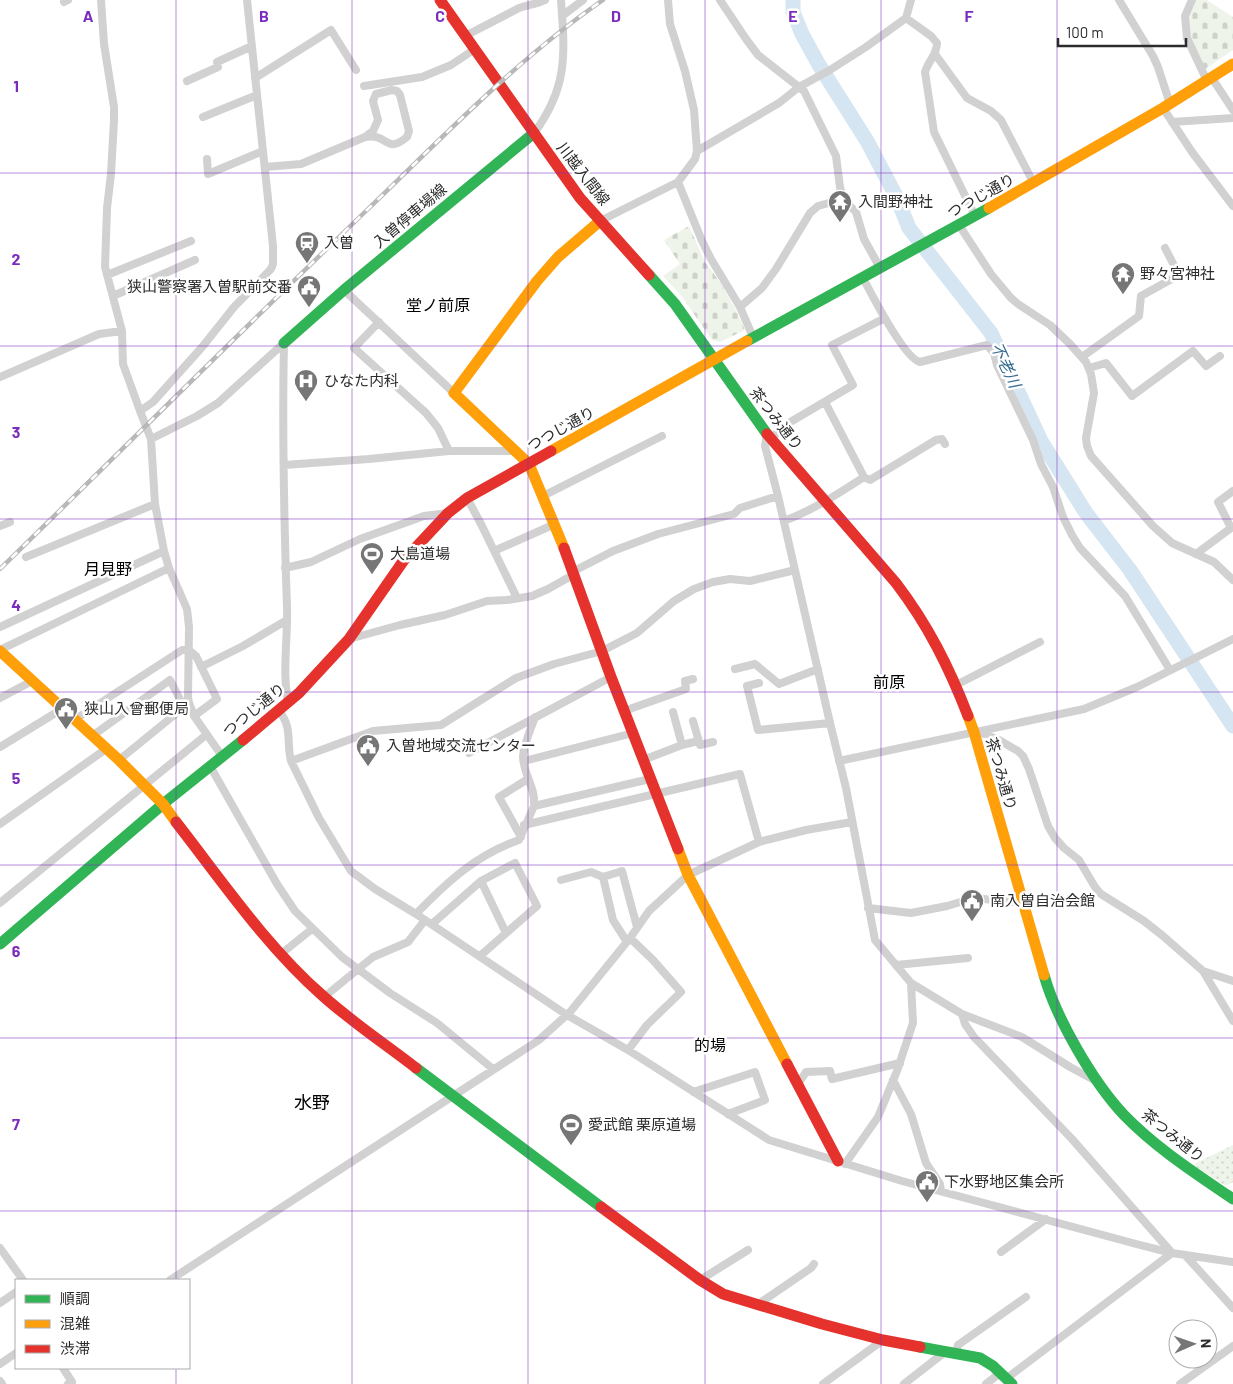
<svg xmlns="http://www.w3.org/2000/svg" width="1233" height="1384" font-family="Barlow,'Noto Sans JP',sans-serif">
<defs>
<pattern id="cemetery-stones" width="16" height="16" patternUnits="userSpaceOnUse" patternTransform="scale(1.25)"><rect width="16" height="16" fill="#eff4ea"/><path d="M2 7V4a2 2 0 0 1 4 0v3zM10 15v-3a2 2 0 0 1 4 0v3z" fill="#cdd1c9"/></pattern>
<pattern id="park-dots" width="8" height="8" patternUnits="userSpaceOnUse" patternTransform="scale(1.25)"><rect width="8" height="8" fill="#eff4ea"/><path d="M2 2h.1M6 6h.1" fill="none" stroke="#cdd1c9" stroke-width="1.8" stroke-linecap="round"/></pattern>
</defs>
<rect width="100%" height="100%" fill="#fff"/>
<!-- cemetery -->
<path fill="url(#cemetery-stones)" d="M1196 0H1207L1233 17V50L1204 70 1188 37 1187 20Z
M689 226 705 262 720 282 737 312 745 330 720 342 712 340 680 294 663 276 680 264 664 240Z"/>
<!-- park -->
<path fill="url(#park-dots)" d="M1233 1145V1182L1226 1186 1195 1166 1196 1163Z"/>
<g fill="none" stroke-linecap="round" stroke-linejoin="round">
<!-- river -->
<path stroke="#d5e6f2" stroke-width="15" d="M793 0V12L802 34 819 65 867 141 897 198 909 228 991 333 1041 441 1086 513 1130 570 1233 726"/>
<!-- street -->
<path stroke="#d1d1d1" stroke-width="8" d="M101 0 104 44 114 107V120L111 174 107 208 105 267 122 331 123 364 140 411 153 402 203 346 234 307 271 269 273 264V246L247 0
M720 0 746 39 758 55 804 91 836 156 840 187 843 199 856 212 864 239 880 268
M1119 0 1153 56 1158 67 1170 104
M1192 0 1185 16 1187 38 1207 81
M64 2 68 0
M562 16 583 0
M906 18 931 36 937 43C937 55 928 61 925 72L934 132 975 216
M465 36 519 8C528 5 536 4 545 0
M935 54 967 98 991 111 1001 120 1034 184
M255 78 331 30 356 70
M1212 78 1233 110
M187 81 218 67 217 62 252 46
M364 86 422 77 451 65 475 49
M1163 108 1192 152 1233 206
M203 117 257 95
M1172 122 1233 118
M534 133C568 88 565 54 561 0
M697 151 779 103 799 87 830 70 866 47 906 18 911 0
M207 159 208 174 263 151
M265 167 301 164 365 137 373 131 378 120 373 101 376 94 392 90 397 91 400 95 409 131 407 137C385 155 389 133 365 137
M678 182 702 241 711 259 740 307 753 337
M600 221 678 182 695 159 697 151 694 110 685 71 670 24 668 0
M959 225 991 274 1011 298 1018 304 1050 325 1070 344 1086 362 1091 374 1094 393 1086 438 1087 446 1091 456 1153 526 1172 543 1214 562 1233 580
M107 275 191 241
M863 278C872 295 904 358 920 362L987 345 994 353 997 365 1033 440 1041 464 1053 487 1063 517 1072 535 1080 548 1125 596 1170 670
M344 290 454 393
M113 296 195 260
M740 307 762 288 776 269 810 213 818 206 843 199
M379 322 354 348 426 413 438 428 449 451
M284 343C282 431 284 519 287 607 288 638 282 671 288 702
M1082 357 1139 316 1141 296 1179 275 1165 248
M1089 368 1106 363 1132 396 1193 351 1206 366 1220 356
M0 377 99 334 122 331
M825 402 864 477
M767 435 765 446 778 496 830 723 846 788 875 940 911 983 913 1023 897 1071 878 1117 845 1164
M151 439 197 416 218 403 284 343
M770 439 787 424 853 385 832 345 885 318
M284 465 369 459 449 451H517
M543 496 662 436
M467 498 481 524 517 598
M784 521C813 510 838 494 864 477L870 480 936 440 942 439 945 444
M0 526 10 522
M494 551 555 524
M1196 554 1231 528 1218 502 1233 491
M26 557 155 504
M285 568 311 562 360 539 424 516 448 513
M572 572 613 551 658 534 734 514 740 508 778 496
M0 627 164 551
M349 639 400 625 445 615 487 601 507 600 532 596 548 589 573 575
M0 650 169 568
M201 667 243 646 287 620
M735 669 755 664 779 684 818 669
M759 683 747 686 758 730 830 723
M956 685 1040 642
M0 698 32 681
M189 703 194 716 222 756
M279 711C293 728 286 741 291 761L319 818 351 871 375 889 416 914 567 1015 628 1050 769 1140 902 1181 1140 1245 1172 1253 1233 1262
M624 711 686 689 685 681 693 679
M673 712 682 745 698 741
M74 720 182 650H189L196 656 217 699 194 716
M693 721 700 745 713 742
M979 732 999 740 1018 751 1023 756 1029 769 1048 826 1055 838 1064 848 1079 860 1095 887 1101 894 1144 921 1163 936 1203 971 1233 1021
M92 736 170 680 184 707
M0 747 62 709
M469 753 611 677
M119 760 189 703 188 697 189 627 187 609 169 568 164 551 155 504 151 439 140 411
M643 760 682 745
M291 761 373 731 441 725 516 678 554 664 602 651 637 633 674 601 694 589 713 582 730 579 750 581 795 570
M524 761 633 733
M839 761 1084 709 1137 687 1233 639
M210 766 277 884 295 911 342 957 390 993 437 1023 493 1069
M534 806C536 788 523 774 523 756 524 743 531 729 535 717
M0 824 106 749
M524 825 740 774 759 842
M521 837 499 797 528 779
M603 877 622 871 637 927
M561 880 591 872 603 877 613 920 627 942
M481 881 506 933
M0 903 206 735
M868 908 911 913 947 906 974 898 1022 903
M416 914C447 882 476 855 519 840L534 806 650 779
M432 924 481 881 515 863 537 906 480 956
M281 954 312 929
M896 965 968 958
M1203 971 1233 981
M911 983 962 1014 1022 1037 1070 1067 1096 1081
M324 997 373 957 408 942 425 920
M962 1014 965 1024 974 1037 1072 1139 1172 1253 1007 1378
M628 1050 647 1025 681 992 653 960 630 938
M893 1080 911 1114 926 1163 940 1184 941 1191
M798 1084 806 1072 830 1071 832 1079 900 1063
M693 1092 755 1072 765 1100 728 1114
M0 1248 23 1280
M1001 1252 1046 1219
M1185 1255 1233 1308
M170 1280 539 1040 570 1012 630 938 649 911 688 875 759 842 806 830 852 822
M700 1280 748 1250
M0 1303 16 1292
M757 1305 811 1268 814 1264
M956 1353 958 1345 1026 1297
M0 1364 16 1353
M63 1368 72 1382 68 1384
M0 1381 2 1384
M823 1384 883 1340
M904 1384 945 1352
M986 1384 1000 1373
M1180 1384 1233 1346"/>
<!-- fast -->
<path stroke="#30b455" stroke-width="11" d="M649 275 675 304 767 434
M747 341 989 208
M284 343 344 290 534 133
M0 944 163 804 243 740
M1044 975C1056 1018 1093 1082 1124 1115 1156 1148 1195 1173 1233 1199
M416 1068 601 1207
M920 1347 980 1358 993 1366 1012 1384"/>
<!-- slow -->
<path stroke="#ff9f0a" stroke-width="11" d="M989 208 1163 108 1233 64
M551 451 747 341
M564 548 529 464 454 393 537 281 558 257 600 221
M0 651 119 760 163 804 176 822
M968 716 974 732 1044 975
M678 849 688 875 787 1064"/>
<!-- jam -->
<path stroke="#e5322d" stroke-width="11" d="M440 0 580 198 649 275
M767 434 896 583C928 625 949 667 968 716
M564 548 611 677 678 849
M243 740 299 693 349 639 404 560 448 513 467 498 551 451
M176 822C222 881 266 946 323 996 352 1022 385 1044 416 1068
M787 1064 838 1161
M601 1207 700 1280 723 1294 822 1324 883 1340 920 1347"/>
<!-- rail casing -->
<g stroke="#b8b8b8" stroke-width="4.5">
<path id="rail" d="M0 569C122 450 243 329 367 210 443 137 516 60 603 0"/>
</g>
<!-- rail -->
<use href="#rail" stroke="#fff" stroke-width="2.5" stroke-dasharray="8" stroke-linecap="butt"/>
</g>
<!-- grid -->
<path fill="none" stroke="#7b2cbf" stroke-width="1" stroke-opacity="0.55" d="M176 0V1280M352 0V1384M528 0V1384M705 0V1384M881 0V1384M1057 0V1384M0 173H1233M0 346H1233M0 519H1233M0 692H1233M0 865H1233M0 1038H1233M0 1211H1233M176 1368V1384"/>
<!-- icons -->
<defs>
<g id="temple-pin" transform="scale(1.25)"><path d="M0 17L-7.5 6A9.5 9.5 0 1 1 7.5 6Z" fill="#767676" stroke="#fff"/><path d="M0-6L5-2H3V0L6.5 2.5H4V6H1.5V3h-3V6H-4V2.5H-6.5L-3 0V-2H-5Z" fill="#fff"/></g>
<g id="station-pin" transform="scale(1.25)"><path d="M0 17L-7.5 6A9.5 9.5 0 1 1 7.5 6Z" fill="#767676" stroke="#fff"/><path d="M-3-6H3Q5-6 5-4V2Q5 4 3 4L4.5 6H3L1.5 4h-3L-3 6H-4.5L-3 4Q-5 4-5 2V-4Q-5-6-3-6ZM-3.5-4v3h7v-3ZM-3.5 1v1.5H-2V1ZM2 1v1.5H3.5V1Z" fill="#fff"/></g>
<g id="civic-pin" transform="scale(1.25)"><path d="M0 17L-7.5 6A9.5 9.5 0 1 1 7.5 6Z" fill="#767676" stroke="#fff"/><path d="M-.6-6.5H3V-4.5H.6V-3L4-1V1h2V6H-6V1h2V-1L-.6-3ZM-1.2 2.5V6h2.4V2.5Z" fill="#fff"/></g>
<g id="hospital-pin" transform="scale(1.25)"><path d="M0 17L-7.5 6A9.5 9.5 0 1 1 7.5 6Z" fill="#767676" stroke="#fff"/><path d="M-5-5h3v3.5h4V-5h3V5h-3V1.5h-4V5h-3Z" fill="#fff"/></g>
<g id="stadium-pin" transform="scale(1.25)"><path d="M0 17L-7.5 6A9.5 9.5 0 1 1 7.5 6Z" fill="#767676" stroke="#fff"/><path d="M0-5a6.5 5 0 1 0 0 10a6.5 5 0 1 0 0-10ZM-3.5-1.8h7v3.6h-7Z" fill="#fff"/></g>
</defs>
<g fill-rule="evenodd">
<use href="#temple-pin" x="840" y="202"/>
<use href="#station-pin" x="307" y="243"/>
<use href="#temple-pin" x="1123" y="274"/>
<use href="#civic-pin" x="309" y="287"/>
<use href="#hospital-pin" x="306" y="381"/>
<use href="#stadium-pin" x="372" y="554"/>
<use href="#civic-pin" x="66" y="709"/>
<use href="#civic-pin" x="368" y="746"/>
<use href="#civic-pin" x="972" y="901"/>
<use href="#stadium-pin" x="571" y="1125"/>
<use href="#civic-pin" x="927" y="1182"/>
</g>
<g text-anchor="middle" stroke-width="5" stroke-linejoin="round" paint-order="stroke">
<!-- street labels -->
<g font-size="15" fill="#2c2c2c" stroke="#fff">
<text transform="translate(583 174) rotate(52)" y="5">川越入間線</text>
<text transform="translate(981 196) rotate(-29)" y="5">つつじ通り</text>
<text transform="translate(410 216) rotate(-40)" y="5">入曽停車場線</text>
<text transform="translate(776 419) rotate(52)" y="5">茶つみ通り</text>
<text transform="translate(561 429) rotate(-29)" y="5">つつじ通り</text>
<text transform="translate(254 710) rotate(-39)" y="5">つつじ通り</text>
<text transform="translate(1001 774) rotate(74)" y="5">茶つみ通り</text>
<text transform="translate(1173 1136) rotate(39)" y="5">茶つみ通り</text>
</g>
<!-- poi labels -->
<g font-size="15" fill="#2c2c2c" stroke="#fff" text-anchor="start">
<text x="858" y="207">入間野神社</text>
<text x="324" y="248">入曽</text>
<text x="1140" y="279">野々宮神社</text>
<text x="292" y="292" text-anchor="end">狭山警察署入曽駅前交番</text>
<text x="324" y="386">ひなた内科</text>
<text x="390" y="559">大島道場</text>
<text x="84" y="714">狭山入曾郵便局</text>
<text x="386" y="751">入曽地域交流センター</text>
<text x="990" y="906">南入曽自治会館</text>
<text x="588" y="1130">愛武館 栗原道場</text>
<text x="944" y="1187">下水野地区集会所</text>
</g>
<!-- neighbourhood labels -->
<g font-size="16" fill="#000" stroke="#fff">
<text x="438" y="311">堂ノ前原</text>
<text x="108" y="575">月見野</text>
<text x="889" y="688">前原</text>
<text x="710" y="1051">的場</text>
</g>
<!-- water labels -->
<g font-size="16" font-style="italic" fill="#376d92" stroke="#fff">
<text transform="translate(1006 365) rotate(65)" y="6">不老川</text>
</g>
<!-- quarter labels -->
<g font-size="18" fill="#000" stroke="#fff">
<text x="312" y="1109">水野</text>
</g>
</g>
<g font-size="16" text-anchor="middle" font-weight="bold" fill="#7b2cbf" stroke="#fff" stroke-width="5" stroke-linejoin="round" paint-order="stroke">
<text x="88" y="22">A</text>
<text x="264" y="22">B</text>
<text x="440" y="22">C</text>
<text x="616" y="22">D</text>
<text x="793" y="22">E</text>
<text x="969" y="22">F</text>
<text x="16" y="92">1</text>
<text x="16" y="265">2</text>
<text x="16" y="438">3</text>
<text x="16" y="611">4</text>
<text x="16" y="784">5</text>
<text x="16" y="957">6</text>
<text x="16" y="1130">7</text>
</g>
<!-- legend -->
<rect x="15" y="1279" width="175" height="90" fill="#ffffff" stroke="#ababab"/>
<rect x="25" y="1295" width="25" height="8" fill="#30b455" stroke="#ababab"/>
<text x="60" y="1304" font-size="15" fill="#2c2c2c">順調</text>
<rect x="25" y="1320" width="25" height="8" fill="#ff9f0a" stroke="#ababab"/>
<text x="60" y="1329" font-size="15" fill="#2c2c2c">混雑</text>
<rect x="25" y="1345" width="25" height="8" fill="#e5322d" stroke="#ababab"/>
<text x="60" y="1354" font-size="15" fill="#2c2c2c">渋滞</text>
<!-- north arrow -->
<g transform="translate(1193 1344) rotate(88)"><circle r="24" fill="#ffffff" stroke="#ababab"/>
<path d="M0-4L9 19L0 12L-9 19Z" fill="#767676"/>
<text y="-8" font-size="14" font-weight="bold" text-anchor="middle" fill="#2c2c2c">N</text>
</g>
<!-- scale -->
<path d="M1058 38v8h128v-8" fill="none" stroke="#2c2c2c" stroke-width="2.5"/>
<text x="1066" y="38" font-size="15" fill="#2c2c2c" stroke="#ffffff" stroke-width="4" paint-order="stroke">100 m</text>
</svg>
